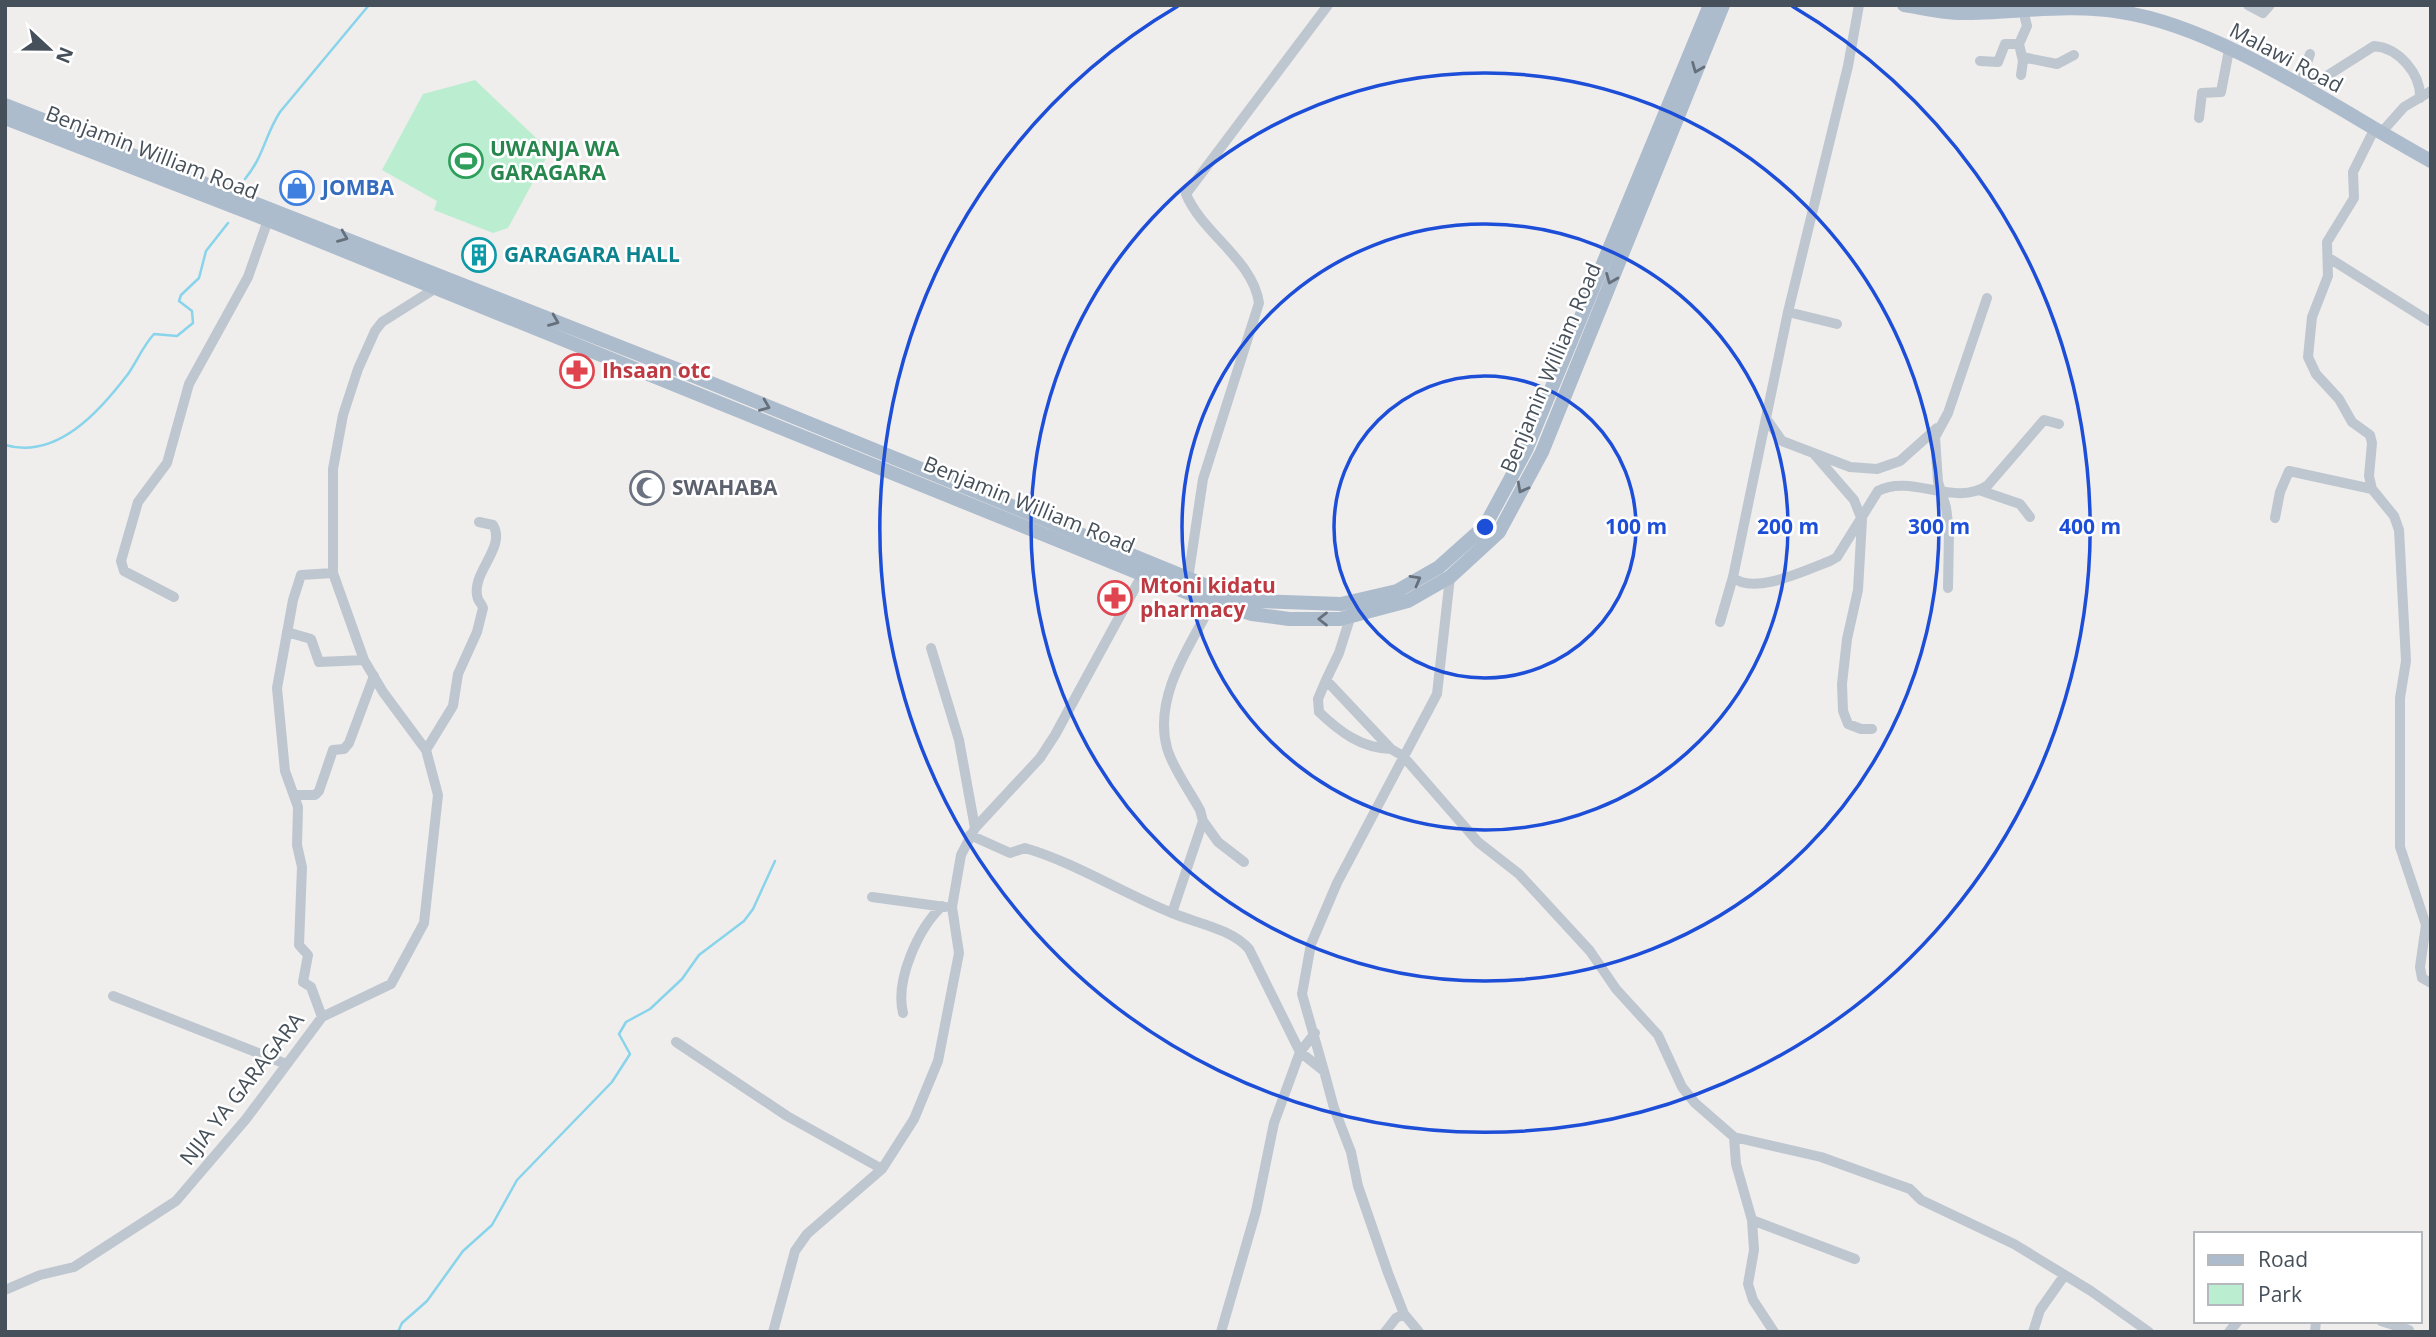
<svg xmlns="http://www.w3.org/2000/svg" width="2436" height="1337" font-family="'Open Sans',sans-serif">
<rect width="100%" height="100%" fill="#f0eded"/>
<!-- green -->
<path fill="#bbeed0" d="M475 80 550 151 508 228 493 233 434 210 437 201 382 170 423 94Z"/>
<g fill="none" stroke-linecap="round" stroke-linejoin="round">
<!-- stream -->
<path stroke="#88d4ea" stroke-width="2.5" d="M245 179C264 156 265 135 280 112L369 5
M5 445C57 460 100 411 128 374 137 361 143 346 154 334L177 336 193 323 192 311 179 301 181 295 199 278 206 251 228 223
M398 1332 402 1323 427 1301 463 1251 492 1225 517 1180 612 1082 630 1054 619 1034 626 1022 650 1009 682 979 699 955 744 921 753 909 775 861"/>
<!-- minor -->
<path stroke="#bec7cf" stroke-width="10" d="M2248 5 2263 13 2270 5
M2310 54 2303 74 2307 79H2322L2374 46C2399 48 2421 74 2420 98
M2022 57 2057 64 2074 55
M1980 61 1998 62 2005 44H2019
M2021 75 2023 61 2019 44 2027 26 2023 10
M2199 118 2202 93 2221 92 2229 50
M2374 130 2353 172 2354 198 2327 242 2328 276 2312 317 2308 357 2316 374 2339 399 2352 422 2370 435 2372 443 2369 476 2372 489 2394 516 2399 530 2406 661 2400 698V847L2426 925 2420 967 2422 978 2431 983
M2380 134 2404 107 2431 91
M2329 258 2429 321
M1788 312 1837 324
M1768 421 1782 441 1850 467 1877 469 1900 461 1937 428
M1815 455 1854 500 1862 520 1858 590 1847 639 1842 684 1843 711 1848 724 1861 729H1872
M1979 490 2020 504 2030 517
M2275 518 2280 492 2289 471 2372 489
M1733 577C1753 596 1806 570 1830 561L1837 557 1878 491C1911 473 1955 508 1988 485L2044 420 2059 424
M1188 579 1203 479 1259 303C1253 260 1202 233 1186 194L1328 5
M1948 588 1949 531 1946 507 1938 482 1935 437 1948 413 1987 298
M174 597 124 571 121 561 138 502 167 463 189 384 248 277 268 220
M1352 612 1339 653 1326 680 1391 749 1403 756 1478 842 1519 874 1590 951 1616 989 1658 1035 1682 1087 1695 1103 1734 1137 1821 1157 1910 1189 1921 1200 2014 1244 2091 1291 2149 1332
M1720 622 1733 577 1788 312 1848 66 1859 5
M287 632 311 639 319 662 364 660
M931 648 959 740 975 828
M1326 680 1318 699 1319 712C1340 732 1361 748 1391 749
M426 750 453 706 458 674 477 632 483 608C482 604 479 602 478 599 469 574 507 548 493 525L479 522
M294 795H315L319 791 333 750 344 749 349 743 374 676
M1203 821 1218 842 1244 862
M970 835 1010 853 1025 848C1076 863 1122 893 1172 913 1196 923 1232 929 1249 949L1300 1052 1274 1123 1256 1211 1221 1332
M872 897 945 907
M1172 913 1203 821 1200 810C1190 791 1173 769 1167 748 1153 697 1190 645 1213 602
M113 996 286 1064
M903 1013C895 980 918 929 942 906
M322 1017 311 987 303 982 308 955 299 945 302 867 297 845 298 807 285 771 277 688 293 600 301 575 333 573
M1315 1033 1300 1052 1324 1071 1334 1108 1351 1152 1358 1186 1388 1273 1404 1314 1419 1332
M676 1042 787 1116 882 1169
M1324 1071 1302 994 1311 944 1337 883 1437 694 1450 577
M1734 1137 1736 1164 1752 1220 1754 1250 1748 1284 1753 1300 1774 1332
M1752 1220 1855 1259
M5 1290 40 1275 74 1267 176 1201 246 1119 322 1017 391 984 424 923 438 795 426 750 383 692 364 660 333 573V469L343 415 358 369 375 331 382 322 436 288
M2381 1321 2409 1330
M773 1332 795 1251 807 1234 882 1169 914 1119 938 1061 959 953 952 907 961 855 975 828 1040 758 1055 735 1146 568
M1385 1332 1396 1318 1404 1314
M2033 1332 2040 1310 2064 1276
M2229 1332 2238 1321
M2315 1332 2316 1321"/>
<!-- major -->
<path stroke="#adbccc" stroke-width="14" d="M1904 5C1923 8 1942 13 1962 13 2014 13 2069 3 2121 12 2221 27 2341 112 2431 161
M5 105 679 370 1207 586 1257 601 1341 604 1397 591 1439 567 1485 526 1526 450 1710 5
M5 118 268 220 1198 597 1252 614 1289 619H1340L1408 601 1450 577 1499 532 1542 452 1723 5"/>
</g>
<!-- one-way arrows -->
<defs><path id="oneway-chevron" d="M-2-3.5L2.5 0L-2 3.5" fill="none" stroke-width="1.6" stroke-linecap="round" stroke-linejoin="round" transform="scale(1.75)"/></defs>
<g stroke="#65707c">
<use href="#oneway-chevron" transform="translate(1697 68) rotate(112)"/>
<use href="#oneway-chevron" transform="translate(343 237) rotate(22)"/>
<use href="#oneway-chevron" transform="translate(1611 279) rotate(112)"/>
<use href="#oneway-chevron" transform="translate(554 321) rotate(22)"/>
<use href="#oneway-chevron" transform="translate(765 406) rotate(22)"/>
<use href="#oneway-chevron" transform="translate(1522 488) rotate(118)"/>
<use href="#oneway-chevron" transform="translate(1416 580) rotate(-29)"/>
<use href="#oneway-chevron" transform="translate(1323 619) rotate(-180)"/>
</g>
<!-- distance rings -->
<g fill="none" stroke="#1d4ed8" stroke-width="3.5">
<circle cx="1485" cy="527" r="151"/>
<circle cx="1485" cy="527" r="303"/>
<circle cx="1485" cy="527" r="454"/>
<path d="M1792 6A605 605 0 1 1 1178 6"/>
</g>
<!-- icons -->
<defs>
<g id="stadium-ring" transform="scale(1.75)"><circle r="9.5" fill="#fff" stroke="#2e9e5b" stroke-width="1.5"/><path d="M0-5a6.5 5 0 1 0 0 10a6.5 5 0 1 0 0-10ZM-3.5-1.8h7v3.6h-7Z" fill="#2e9e5b"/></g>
<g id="shop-ring" transform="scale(1.75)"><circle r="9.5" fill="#fff" stroke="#3f7fe0" stroke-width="1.5"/><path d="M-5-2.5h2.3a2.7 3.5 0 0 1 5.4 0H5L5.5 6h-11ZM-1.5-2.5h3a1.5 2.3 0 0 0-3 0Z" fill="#3f7fe0"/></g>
<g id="building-ring" transform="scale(1.75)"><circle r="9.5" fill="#fff" stroke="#0f9aa8" stroke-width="1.5"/><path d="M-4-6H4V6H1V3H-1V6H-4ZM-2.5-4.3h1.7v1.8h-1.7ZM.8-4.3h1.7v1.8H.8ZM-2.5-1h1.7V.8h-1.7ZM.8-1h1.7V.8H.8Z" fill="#0f9aa8"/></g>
<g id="pharmacy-ring" transform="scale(1.75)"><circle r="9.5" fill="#fff" stroke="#e0444e" stroke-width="1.5"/><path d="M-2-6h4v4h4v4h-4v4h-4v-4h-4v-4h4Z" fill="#e0444e"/></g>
<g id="mosque-ring" transform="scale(1.75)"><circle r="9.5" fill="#fff" stroke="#6b7280" stroke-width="1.5"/><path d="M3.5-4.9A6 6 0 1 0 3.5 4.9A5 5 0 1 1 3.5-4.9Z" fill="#6b7280"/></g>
</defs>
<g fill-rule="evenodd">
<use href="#stadium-ring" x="466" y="161"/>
<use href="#shop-ring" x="297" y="188"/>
<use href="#building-ring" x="479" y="255"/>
<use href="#pharmacy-ring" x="577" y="371"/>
<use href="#mosque-ring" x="647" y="488"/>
<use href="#pharmacy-ring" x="1115" y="598"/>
</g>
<g text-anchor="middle" stroke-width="5" stroke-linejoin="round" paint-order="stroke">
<!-- street labels -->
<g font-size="21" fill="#46505a" stroke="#fff">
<text transform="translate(2286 58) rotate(28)" y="7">Malawi Road</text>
<text transform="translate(152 153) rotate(21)" y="7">Benjamin William Road</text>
<text transform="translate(1551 368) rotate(-67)" y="7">Benjamin William Road</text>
<text transform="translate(1029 505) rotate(22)" y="7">Benjamin William Road</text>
<text transform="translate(242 1089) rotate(-52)" y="7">NJIA YA GARAGARA</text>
</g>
<!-- leisure labels -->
<g font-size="21" font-weight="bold" fill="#27864d" stroke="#fff" text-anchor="start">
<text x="490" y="156">UWANJA WA<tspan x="490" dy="24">GARAGARA</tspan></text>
</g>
<!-- shop labels -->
<g font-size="21" font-weight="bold" fill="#366cbe" stroke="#fff" text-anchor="start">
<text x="322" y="195">JOMBA</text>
</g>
<!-- culture labels -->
<g font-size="21" font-weight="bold" fill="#0d838f" stroke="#fff" text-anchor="start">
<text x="504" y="262">GARAGARA HALL</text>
</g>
<!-- health labels -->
<g font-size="21" font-weight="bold" fill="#be3a42" stroke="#fff" text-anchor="start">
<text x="602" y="378">Ihsaan otc</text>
<text x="1140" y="593">Mtoni kidatu<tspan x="1140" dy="24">pharmacy</tspan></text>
</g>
<!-- worship labels -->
<g font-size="21" font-weight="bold" fill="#5b616d" stroke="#fff" text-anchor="start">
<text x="672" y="495">SWAHABA</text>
</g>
</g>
<circle cx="1485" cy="527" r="10" fill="#1d4ed8" stroke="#fff" stroke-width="3.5"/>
<g font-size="21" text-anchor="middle" font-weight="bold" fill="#1d4ed8" stroke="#fff" stroke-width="5" stroke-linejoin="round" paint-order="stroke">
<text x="1636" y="534">100 m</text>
<text x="1788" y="534">200 m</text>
<text x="1939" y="534">300 m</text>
<text x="2090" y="534">400 m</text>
</g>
<!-- border -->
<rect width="2436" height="1337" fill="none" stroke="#46505a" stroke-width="14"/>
<!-- legend -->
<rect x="2194" y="1232" width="228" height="91" fill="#ffffff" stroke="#b5b9bd" stroke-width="2"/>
<rect x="2208" y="1255" width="35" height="10" fill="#adbccc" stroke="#b5b9bd" stroke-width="2"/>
<text x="2258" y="1267" font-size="21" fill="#46505a">Road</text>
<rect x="2208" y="1284" width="35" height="21" fill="#bbeed0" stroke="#b5b9bd" stroke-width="2"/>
<text x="2258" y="1302" font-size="21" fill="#46505a">Park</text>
<!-- north arrow -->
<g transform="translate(49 49) rotate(112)" stroke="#ffffff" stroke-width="5" paint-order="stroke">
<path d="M0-5L12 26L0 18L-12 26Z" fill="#46505a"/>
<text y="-10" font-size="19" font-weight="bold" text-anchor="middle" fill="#46505a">N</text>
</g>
</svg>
